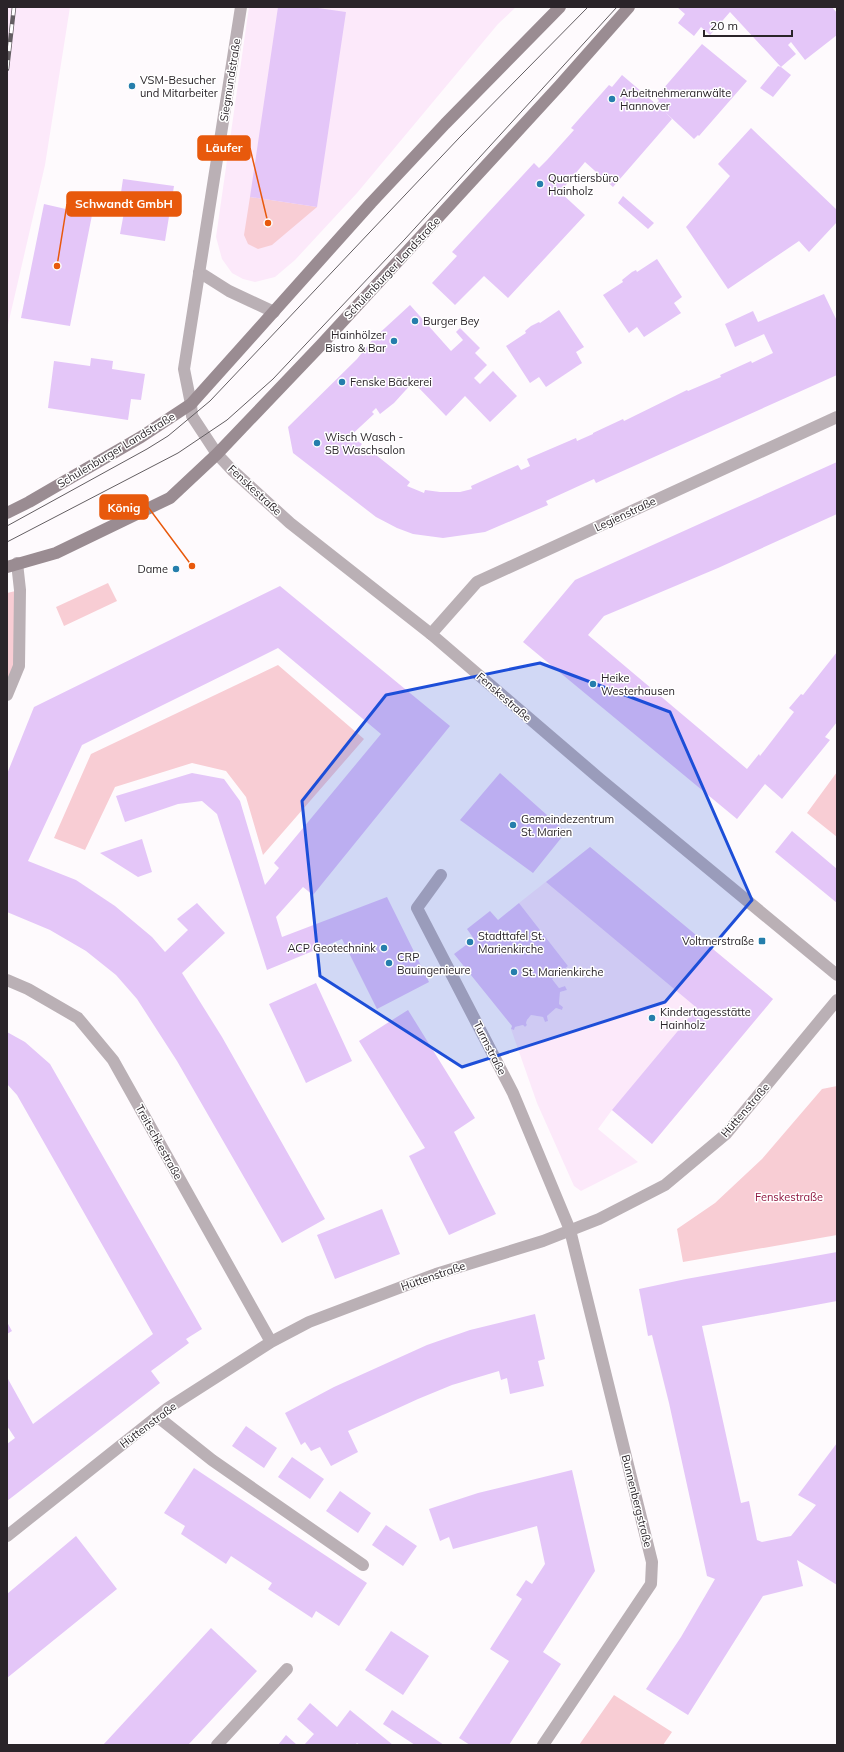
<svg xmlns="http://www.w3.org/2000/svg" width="844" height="1752" font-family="Mulish,sans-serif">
<rect width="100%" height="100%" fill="#fefafd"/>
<!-- built -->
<path fill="#fce9fa" d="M7 7H70L45 165 7 329Z
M249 7H516L498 24 357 193 295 260 275 277 255 282 243 279 232 273 222 259 216 237Z
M590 847 773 999 652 1144 612 1110 598 1129 638 1162 581 1191 574 1186 537 1103 511 1029 514 1030 515 1027 523 1025 525 1027 527 1025 526 1023 527 1020 531 1015 543 1017 545 1022 548 1021 547 1016 556 1008 562 1010 563 1007 559 1004 560 992 567 990 565 986 559 988 552 979 568 966 519 903Z"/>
<!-- green -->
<path fill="#f8cdd4" d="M250 197 317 207 272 245 258 249 248 244 244 235Z
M108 583 117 601 64 626 56 607Z
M20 590 19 666 7 695V593Z
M278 665 364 739 263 855 246 797 226 771 192 763 115 787 85 850 54 838 91 754Z
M837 772V837L807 813Z
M837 1086V1235L683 1262 677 1229 715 1203 762 1159 822 1089Z
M614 1695 672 1732 663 1745H579Z"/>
<!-- building -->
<path fill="#e4c6f8" d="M278 7H311L346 12 317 207 250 197Z
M677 7H832L837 13V35L805 60 791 42 788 45 796 54 781 67 791 75 773 97 760 88 778 66 781 67 730 12 710 35 701 27 694 36 678 23 685 14Z
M702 44 747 81 699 136 698 135 694 139 665 112 672 119 613 187 585 162 560 192 585 215 508 298 484 276 455 305 432 283 457 256 452 252 534 163 539 168 547 160 574 130 571 128 609 85 612 87 622 75 656 104 659 101 656 97Z
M751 128 837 210V222L809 252 799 241 728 289 686 227 730 176 718 164Z
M123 179 174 186 165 241 120 234 125 207 119 206Z
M623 196 654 223 648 229 618 203Z
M44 204 92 215 70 326 21 318Z
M657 259 682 297 674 303 681 313 644 337 637 327 629 333 603 295 623 282 622 280 632 272 636 270 637 272Z
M824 294 837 321V375L596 483 594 479 546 501 548 505 485 532 443 538 413 534 397 528 376 517 293 453 288 427 357 359 373 339 410 305 451 351 463 340 456 332 460 328 480 348 475 353 487 365 474 378 480 384 493 371 517 396 490 422 465 396 446 416 416 385 414 381 394 403 380 414 376 408 372 412 374 414 347 439 350 442 353 438 362 444 358 449 367 456 371 451 410 482 407 486 424 493 425 490 440 492H460L472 489 471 486 518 465 521 470 530 466 527 459 576 438 577 441 593 434V433L623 419 624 421 687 390 688 391 721 377 720 375 751 361 752 363 773 353 764 334 735 347 725 324 753 311 758 322Z
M559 310 584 347 576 352 582 363 546 387 539 377 530 383 506 346 526 333 525 331 531 326 539 322 540 323Z
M91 358 113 361 112 369 145 374 141 400 131 399 128 420 48 408 54 361 90 366Z
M837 462V514L718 568 604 616 588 635 747 769 759 754 760 756 794 712 789 708 801 694 803 695 837 652V722L825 737 830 740 782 799 765 784 737 819 523 642 575 580Z
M280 586 450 726 313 895 303 887 276 917 282 937 387 897 429 982 377 1009 342 939 267 970 217 814 202 801 178 804 125 822 116 796 192 773 224 779 240 801 265 885 279 868 274 863 381 734 278 648 82 745 28 861 76 880 115 906 152 937 165 952 188 930 177 919 197 903 225 933 182 973 222 1037 325 1219 282 1243 177 1061 137 999 116 975 86 951 50 930 7 912V774L34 707Z
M500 773 566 832 533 873 460 820Z
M792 831 837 869V903L775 852Z
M142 839 152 872 138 877 100 853Z
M590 847 773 999 652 1144 612 1110 697 1008 546 882Z
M519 903 568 966 552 979 559 988 565 986 567 990 560 992 559 1004 563 1007 562 1010 556 1008 547 1016 548 1021 545 1022 543 1017 531 1015 527 1020 526 1023 527 1025 525 1027 523 1025 515 1027 514 1030 511 1029 512 1026 454 954 474 939 467 929 490 911 498 920Z
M316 983 352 1061 306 1083 269 1004Z
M408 1010 475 1118 454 1132 496 1214 449 1235 409 1156 425 1148 359 1041Z
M7 1032 25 1042 50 1064 202 1329 186 1339 189 1343 151 1371 160 1383 7 1501V1444L15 1438 7 1426V1380L8 1379 33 1424 153 1334 17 1095 7 1084Z
M382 1209 400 1254 335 1279 317 1235Z
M837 1252V1301L702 1326 741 1503 749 1501 757 1540 762 1542 791 1536 816 1505 798 1495 837 1443V1585L797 1560 803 1586 763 1596 688 1715 646 1689 681 1637 715 1579 707 1576 669 1403 652 1335 648 1336 639 1289 686 1279Z
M535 1314 545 1359 538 1361 544 1386 510 1394 507 1378 501 1380 499 1371 452 1385 418 1399 348 1431 358 1452 331 1466 320 1447 311 1451 305 1442 301 1445 285 1413 334 1387 427 1345 470 1330Z
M7 1322 12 1331 7 1334Z
M246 1426 277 1448 264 1468 232 1446Z
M292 1457 324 1479 310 1499 278 1477Z
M194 1468 367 1583 339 1626 316 1611 312 1618 268 1589 272 1583 231 1556 226 1564 181 1534 185 1526 164 1513Z
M572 1470 595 1571 543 1652 561 1664 509 1745H470L459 1738 509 1661 490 1649 522 1599 516 1595 526 1580 532 1584 545 1564 537 1526 453 1549 449 1537 440 1541 429 1509 478 1493Z
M340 1491 371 1513 358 1533 326 1511Z
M386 1525 417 1546 403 1566 372 1545Z
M76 1536 117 1589 7 1678V1594Z
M211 1628 257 1671 188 1745H103Z
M391 1631 429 1656 403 1695 365 1670Z
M310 1703 337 1727 350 1710 393 1745H360L357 1743 355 1745H304L314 1734 297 1719Z
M392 1710 444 1745H415L383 1724Z
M286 1735 297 1745H278Z"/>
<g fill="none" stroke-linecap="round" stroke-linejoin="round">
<!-- service -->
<path stroke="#bab0b5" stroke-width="12" d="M158 1417 212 1460 363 1565
M217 1745 287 1669"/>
<!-- minor -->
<path stroke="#bab0b5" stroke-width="12" d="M199 272 229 291 274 312
M191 404 184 369 241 7
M431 634 477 582 837 417
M7 695 19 666 20 590 17 563
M441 875 417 908 513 1093 570 1230 652 1562 651 1584 543 1745
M7 980 28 989 78 1018 113 1060 271 1342
M7 1536 168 1408 271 1342 309 1322 436 1274 543 1241 599 1219 665 1185 726 1134 837 1000"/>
<!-- tertiary -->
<path stroke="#bab0b5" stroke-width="12" d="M191 404 192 416 217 454 232 470 290 523 431 634 600 779 837 975"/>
<!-- secondary -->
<path stroke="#9a8c92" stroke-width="12" d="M7 513 29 502 141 437 191 404 371 203 445 124 560 7
M7 567 56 553 170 498 217 454 321 345 560 85 629 7"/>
<!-- tram -->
<path stroke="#635e62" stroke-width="1" d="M7 526 147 449 168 436 210 401 459 138 588 7
M7 542 178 453 227 420 273 379 405 239 617 7"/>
<!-- rail casing -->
<g stroke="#635e62" stroke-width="4.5">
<path id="rail" d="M7 69 14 7"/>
</g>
<!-- rail -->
<use href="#rail" stroke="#fff" stroke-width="3" stroke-dasharray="9" stroke-linecap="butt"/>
</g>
<!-- marked area -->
<path fill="#1d4ed8" fill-opacity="0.2" stroke="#1d4ed8" stroke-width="3" stroke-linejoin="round" d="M540 663 670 712 752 900 665 1002 462 1067 320 976 302 801 386 695Z"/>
<!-- markers -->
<g fill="#257eac" stroke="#fff" stroke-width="1.5">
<circle cx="132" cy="86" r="4"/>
<circle cx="612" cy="99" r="4"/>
<circle cx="540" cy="184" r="4"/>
<circle cx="415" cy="321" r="4"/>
<circle cx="394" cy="341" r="4"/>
<circle cx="342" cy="382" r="4"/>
<circle cx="317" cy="443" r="4"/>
<circle cx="176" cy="569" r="4"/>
<circle cx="593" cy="684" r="4"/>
<circle cx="513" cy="825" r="4"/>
<rect x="758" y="937" width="8" height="8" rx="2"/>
<circle cx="470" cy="942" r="4"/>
<circle cx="384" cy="948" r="4"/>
<circle cx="389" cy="963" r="4"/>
<circle cx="514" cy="972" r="4"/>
<circle cx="652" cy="1018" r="4"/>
</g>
<g text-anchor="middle" stroke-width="3" stroke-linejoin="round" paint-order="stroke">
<!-- poi labels -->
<g font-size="11" fill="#2a2429" stroke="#fff" text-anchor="start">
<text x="140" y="84">VSM-Besucher<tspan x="140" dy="13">und Mitarbeiter</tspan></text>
<text x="620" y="97">Arbeitnehmeranwälte<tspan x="620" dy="13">Hannover</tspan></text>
<text x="548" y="182">Quartiersbüro<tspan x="548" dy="13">Hainholz</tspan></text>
<text x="423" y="325">Burger Bey</text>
<text x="386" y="339" text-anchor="end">Hainhölzer<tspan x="386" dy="13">Bistro &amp; Bar</tspan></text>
<text x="350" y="386">Fenske Bäckerei</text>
<text x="325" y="441">Wisch Wasch -<tspan x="325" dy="13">SB Waschsalon</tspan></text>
<text x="168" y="573" text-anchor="end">Dame</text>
<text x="601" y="682">Heike<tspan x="601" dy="13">Westerhausen</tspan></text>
<text x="521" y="823">Gemeindezentrum<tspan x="521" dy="13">St. Marien</tspan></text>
<text x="478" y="940">Stadttafel St.<tspan x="478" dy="13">Marienkirche</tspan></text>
<text x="754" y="945" text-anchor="end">Voltmerstraße</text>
<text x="376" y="952" text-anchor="end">ACP Geotechnink</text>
<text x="397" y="961">CRP<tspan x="397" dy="13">Bauingenieure</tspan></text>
<text x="522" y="976">St. Marienkirche</text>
<text x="660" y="1016">Kindertagesstätte<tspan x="660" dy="13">Hainholz</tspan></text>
</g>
<!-- street labels -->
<g font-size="11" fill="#2a2429" stroke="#fff">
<text transform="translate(230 80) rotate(-81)" y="4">Siegmundstraße</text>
<text transform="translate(392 268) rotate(-47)" y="4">Schulenburger Landstraße</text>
<text transform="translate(116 450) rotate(-31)" y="4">Schulenburger Landstraße</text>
<text transform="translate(255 490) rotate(43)" y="4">Fenskestraße</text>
<text transform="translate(625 514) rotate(-25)" y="4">Legienstraße</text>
<text transform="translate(504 697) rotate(41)" y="4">Fenskestraße</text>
<text transform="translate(490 1048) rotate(63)" y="4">Turmstraße</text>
<text transform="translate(745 1110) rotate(-49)" y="4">Hüttenstraße</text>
<text transform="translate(159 1142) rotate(61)" y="4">Treitschkestraße</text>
<text transform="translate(433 1276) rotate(-19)" y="4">Hüttenstraße</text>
<text transform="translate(148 1425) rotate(-37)" y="4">Hüttenstraße</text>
<text transform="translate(637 1501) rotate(76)" y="4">Bunnenbergstraße</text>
</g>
<!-- park labels -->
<g font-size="11" fill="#8e153f" stroke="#fff">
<text x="789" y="1201">Fenskestraße</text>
</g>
</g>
<!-- callouts -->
<path fill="none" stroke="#e8590c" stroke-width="1.5" d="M268 223L250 148M57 266L67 204M192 566L148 507"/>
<g fill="#e8590c" stroke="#fff" stroke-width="1.5">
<circle cx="268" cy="223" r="4"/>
<circle cx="57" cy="266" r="4"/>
<circle cx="192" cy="566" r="4"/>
</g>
<g fill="#e8590c" stroke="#e8590c" stroke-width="1.5">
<rect x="198" y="136" width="52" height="24" rx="4"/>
<rect x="67" y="192" width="114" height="24" rx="4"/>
<rect x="100" y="495" width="48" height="24" rx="4"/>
</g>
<g font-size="12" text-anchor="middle" font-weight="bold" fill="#fff">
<text x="224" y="152">Läufer</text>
<text x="124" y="208">Schwandt GmbH</text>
<text x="124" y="512">König</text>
</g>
<!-- border -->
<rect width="844" height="1752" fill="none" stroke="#2a2429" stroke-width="16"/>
<!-- scale -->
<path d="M704 30v6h88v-6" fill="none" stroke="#2a2429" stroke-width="2"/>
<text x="710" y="30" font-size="12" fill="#2a2429" stroke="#ffffff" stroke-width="3" paint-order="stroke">20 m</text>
</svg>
